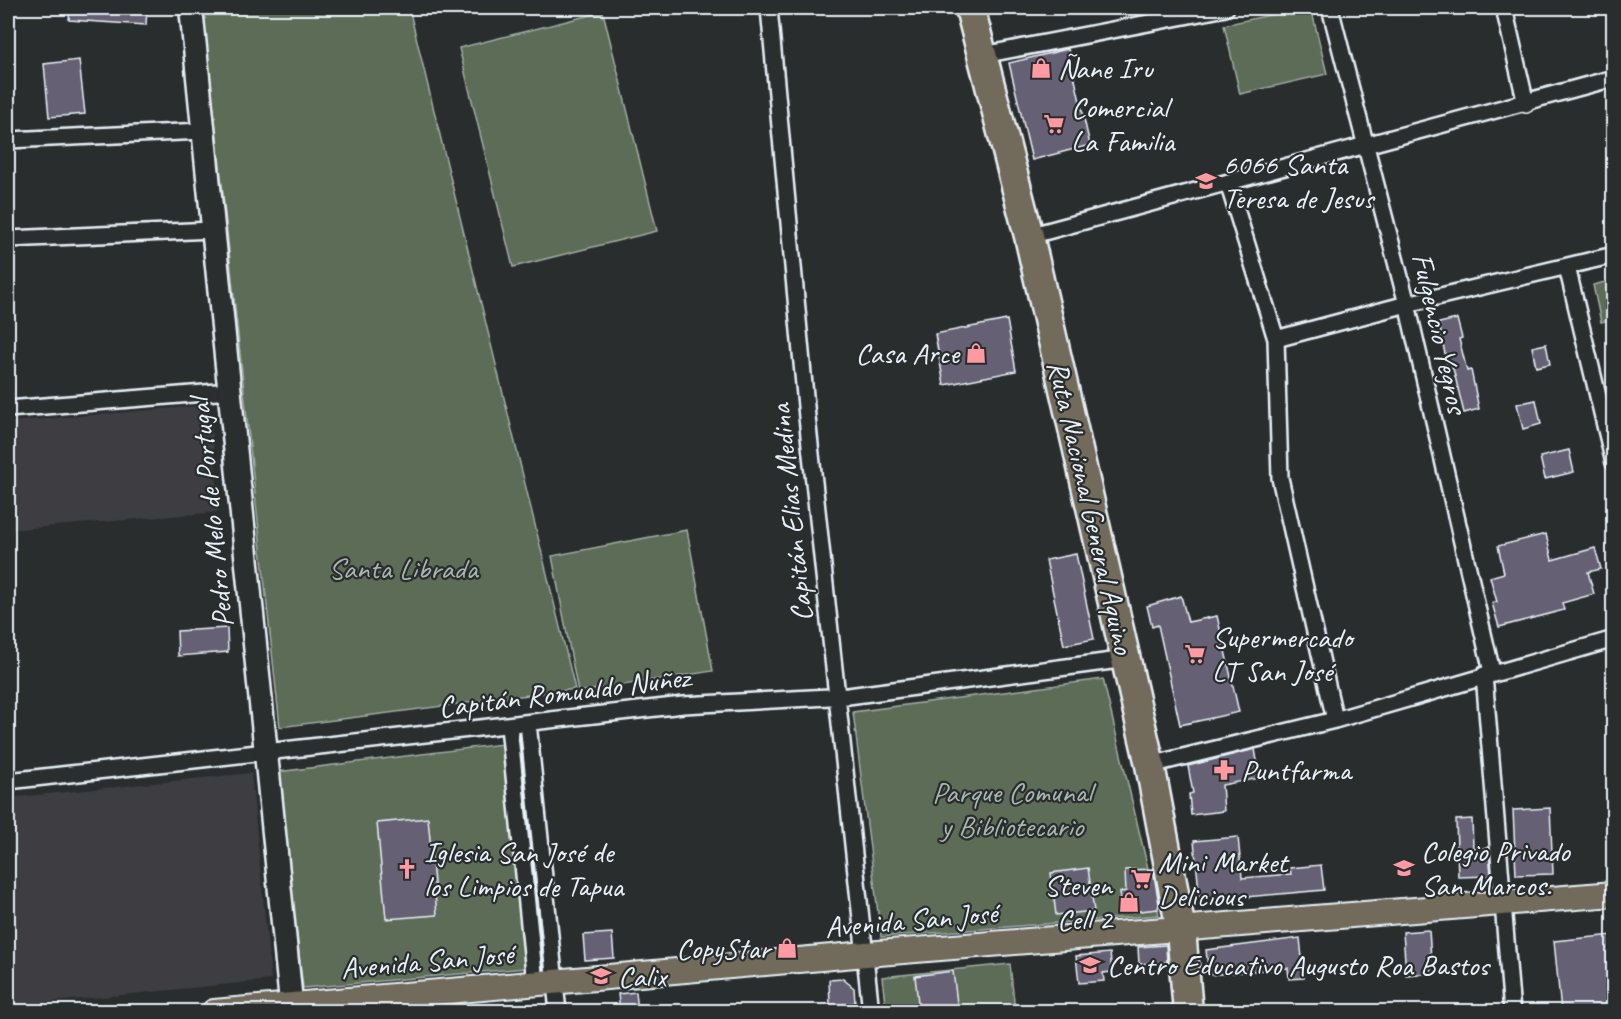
<svg xmlns="http://www.w3.org/2000/svg" width="1621" height="1019" font-family="Caveat,sans-serif">
<rect width="100%" height="100%" fill="#2a2d2e"/>
<filter id="ink" filterUnits="userSpaceOnUse"><feTurbulence type="fractalNoise" baseFrequency=".0167" numOctaves="2"/><feDisplacementMap in="SourceGraphic" scale="12" xChannelSelector="R" yChannelSelector="G"/><feConvolveMatrix kernelMatrix="1 2 1 2 8 2 1 2 1" color-interpolation-filters="sRGB"/></filter>
<g filter="url(#ink)">
<!-- built -->
<path fill="#3c3d43" d="M210 405 219 512 8 530V422Z
M251 773 271 980 12 1006 8 958V798Z"/>
<!-- green -->
<path fill="#5c6c56" stroke="#a2aea7" stroke-width="1.5" d="M203 8H409L575 689 280 727Z
M1302 8H1311L1327 74 1240 94 1224 25Z
M603 12 657 231 513 267 459 48Z
M1613 280V319L1601 322 1593 285Z
M687 530 713 671 578 692 552 556Z
M1103 679 1159 915 881 937 853 712Z
M518 740 523 741 544 967 540 966Z
M502 744 525 968 303 988 278 772Z
M1010 964 1015 1011H886L882 977Z"/>
<!-- building -->
<path fill="#656173" stroke="#e8f1f8" stroke-width="1.5" d="M70 8H147L146 25 69 20Z
M1068 49 1090 145 1032 160 1009 63Z
M79 60 85 114 49 117 44 64Z
M1457 319 1462 338 1459 339 1467 371 1471 370 1479 409 1464 413 1453 368 1448 370 1439 323Z
M1007 320 1016 371 944 385 935 334Z
M1546 344 1550 364 1536 367 1532 347Z
M1536 400 1541 424 1523 429 1517 404Z
M1569 450 1574 472 1545 479 1540 457Z
M1546 534 1552 560 1595 548 1601 569 1588 572 1594 594 1562 603 1564 610 1499 627 1492 603 1497 602 1490 577 1504 573 1498 546Z
M1076 554 1094 639 1064 645 1046 560Z
M1181 596 1188 622 1217 616 1239 712 1180 725 1158 625 1152 627 1147 606Z
M227 628 228 652 178 656 177 631Z
M1255 749 1260 778 1222 785 1224 811 1191 815 1189 794 1193 793 1188 766Z
M1550 808 1553 874 1516 875 1513 810Z
M428 818 437 915 386 919 377 823Z
M1472 819 1473 848H1489L1491 876 1458 877 1456 820Z
M1238 837 1242 878 1291 874 1290 868 1321 865 1324 890 1200 901 1194 841Z
M1088 868 1094 911 1056 915 1051 873Z
M1153 869 1159 904 1158 909 1122 913 1120 892 1126 891 1125 870Z
M1429 930 1432 973 1406 975 1403 932Z
M612 933 614 958 585 960 583 935Z
M1614 935V1011H1561L1554 941Z
M1300 938 1304 978 1289 979 1288 968 1209 975 1206 950Z
M1166 945 1167 962 1139 964 1138 947Z
M1110 953 1112 972 1103 973 1104 981 1079 983 1076 956Z
M953 971 958 1011H919L915 976Z
M843 979 854 988 855 1003 830 1005 829 980Z
M636 992 638 1011H620L618 994Z"/>
<g fill="none" stroke-linecap="round" stroke-linejoin="round">
<!-- street casing -->
<g stroke="#e8f1f8" stroke-width="20">
<path id="street" d="M769 8 807 417 871 1012
M1330 8 1407 304 1492 672
M1504 8 1526 104
M983 55 1226 8
M8 140 203 131
M1228 183 1276 339 1280 478 1335 720
M1029 236 1614 78
M8 239 213 230
M1567 267 1614 463
M1276 339 1407 304 1614 255
M8 409 229 391
M1484 675 1512 1012
M528 723 558 1012
M509 726 535 983
M1150 765 1335 720 1614 639
M8 781 683 705 848 696 1127 659"/>
</g>
<!-- secondary casing -->
<g stroke="#e8f1f8" stroke-width="27">
<path id="secondary" d="M191 8 292 1012"/>
</g>
<!-- primary casing -->
<g stroke="#e8f1f8" stroke-width="28">
<path id="primary" d="M214 1012 866 954 1614 894"/>
</g>
<!-- highway casing -->
<g stroke="#e8f1f8" stroke-width="33">
<path id="highway" d="M970 8 1029 236 1150 765 1181 930 1188 1012"/>
</g>
<!-- street -->
<use href="#street" stroke="#2a2d2e" stroke-width="15"/>
<!-- secondary -->
<use href="#secondary" stroke="#2a2d2e" stroke-width="22"/>
<!-- primary -->
<use href="#primary" stroke="#726b5a" stroke-width="24"/>
<!-- highway -->
<use href="#highway" stroke="#726b5a" stroke-width="28"/>
</g>
</g>
<!-- icons -->
<defs>
<g id="shop-bare" transform="scale(1.62)"><path d="M-5-2.5h2.3a2.7 3.5 0 0 1 5.4 0H5L5.5 6h-11ZM-1.5-2.5h3a1.5 2.3 0 0 0-3 0Z" fill="#ff9aa2" stroke="#2a2d2e" stroke-width="2.5" paint-order="stroke"/></g>
<g id="supermarket-bare" transform="scale(1.62)"><path d="M-6-5.5h2.5l.6 2H6L4.5 2H-2.5L-4.4-4H-6ZM-1.5 3.2a1.3 1.3 0 1 0 .1 0ZM3 3.2a1.3 1.3 0 1 0 .1 0Z" fill="#ff9aa2" stroke="#2a2d2e" stroke-width="2.5" paint-order="stroke"/></g>
<g id="school-bare" transform="scale(1.62)"><path d="M0-5L7-2L0 1L-7-2ZM-4 1L0 2.5L4 1V4Q0 6-4 4Z" fill="#ff9aa2" stroke="#2a2d2e" stroke-width="2.5" paint-order="stroke"/></g>
<g id="pharmacy-bare" transform="scale(1.62)"><path d="M-2-6h4v4h4v4h-4v4h-4v-4h-4v-4h4Z" fill="#ff9aa2" stroke="#2a2d2e" stroke-width="2.5" paint-order="stroke"/></g>
<g id="church-bare" transform="scale(1.62)"><path d="M-1.2-6h2.4v3.5h3.3v2.4h-3.3V6h-2.4V-.1h-3.3v-2.4h3.3Z" fill="#ff9aa2" stroke="#2a2d2e" stroke-width="2.5" paint-order="stroke"/></g>
</defs>
<g fill-rule="evenodd">
<use href="#shop-bare" x="1041" y="68"/>
<use href="#supermarket-bare" x="1054" y="124"/>
<use href="#school-bare" x="1206" y="181"/>
<use href="#shop-bare" x="976" y="353"/>
<use href="#supermarket-bare" x="1195" y="654"/>
<use href="#pharmacy-bare" x="1224" y="770"/>
<use href="#school-bare" x="1404" y="868"/>
<use href="#church-bare" x="407" y="869"/>
<use href="#supermarket-bare" x="1141" y="879"/>
<use href="#shop-bare" x="1129" y="902"/>
<use href="#shop-bare" x="787" y="948"/>
<use href="#school-bare" x="1090" y="965"/>
<use href="#school-bare" x="601" y="976"/>
</g>
<g text-anchor="middle" stroke-width="4.5" stroke-linejoin="round" paint-order="stroke">
<!-- poi labels -->
<g font-size="30" fill="#e8f1f8" stroke="#2a2d2e" text-anchor="start">
<text x="1058" y="78">Ñane Iru</text>
<text x="1071" y="117">Comercial<tspan x="1071" dy="34">La Familia</tspan></text>
<text x="1223" y="174">6066 Santa<tspan x="1223" dy="34">Teresa de Jesus</tspan></text>
<text x="959" y="363" text-anchor="end">Casa Arce</text>
<text x="1212" y="647">Supermercado<tspan x="1212" dy="34">LT San José</tspan></text>
<text x="1241" y="780">Puntfarma</text>
<text x="1421" y="861">Colegio Privado<tspan x="1421" dy="34">San Marcos.</tspan></text>
<text x="424" y="862">Iglesia San José de<tspan x="424" dy="34">los Limpios de Tapua</tspan></text>
<text x="1158" y="872">Mini Market<tspan x="1158" dy="34">Delicious</tspan></text>
<text x="1112" y="895" text-anchor="end">Steven<tspan x="1112" dy="34">Cell 2</tspan></text>
<text x="770" y="958" text-anchor="end">CopyStar</text>
<text x="1107" y="975">Centro Educativo Augusto Roa Bastos</text>
<text x="618" y="986">Calix</text>
</g>
<!-- street labels -->
<g font-size="30" fill="#e8f1f8" stroke="#2a2d2e">
<text transform="translate(1440 333) rotate(77)" y="10">Fulgencio Yegros</text>
<text transform="translate(1091 507) rotate(77)" y="10">Ruta Nacional General Aquino</text>
<text transform="translate(211 513) rotate(-96)" y="10">Pedro Melo de Portugal</text>
<text transform="translate(791 513) rotate(-96)" y="10">Capitán Elias Medina</text>
<text transform="translate(564 692) rotate(-7)" y="10">Capitán Romualdo Nuñez</text>
<text transform="translate(911 920) rotate(-5)" y="10">Avenida San José</text>
<text transform="translate(427 961) rotate(-5)" y="10">Avenida San José</text>
</g>
<!-- park labels -->
<g font-size="30" fill="#a9b5af" stroke="#2a2d2e">
<text x="403" y="578">Santa Librada</text>
<text x="1012" y="802">Parque Comunal<tspan x="1012" dy="34">y Bibliotecario</tspan></text>
</g>
</g>
<!-- margin -->
<rect width="1621" height="1019" fill="none" stroke="#2a2d2e" stroke-width="30"/>
<rect x="15" y="15" width="1591" height="989" fill="none" stroke="#e8f1f8" stroke-width="2" filter="url(#ink)"/>
</svg>
